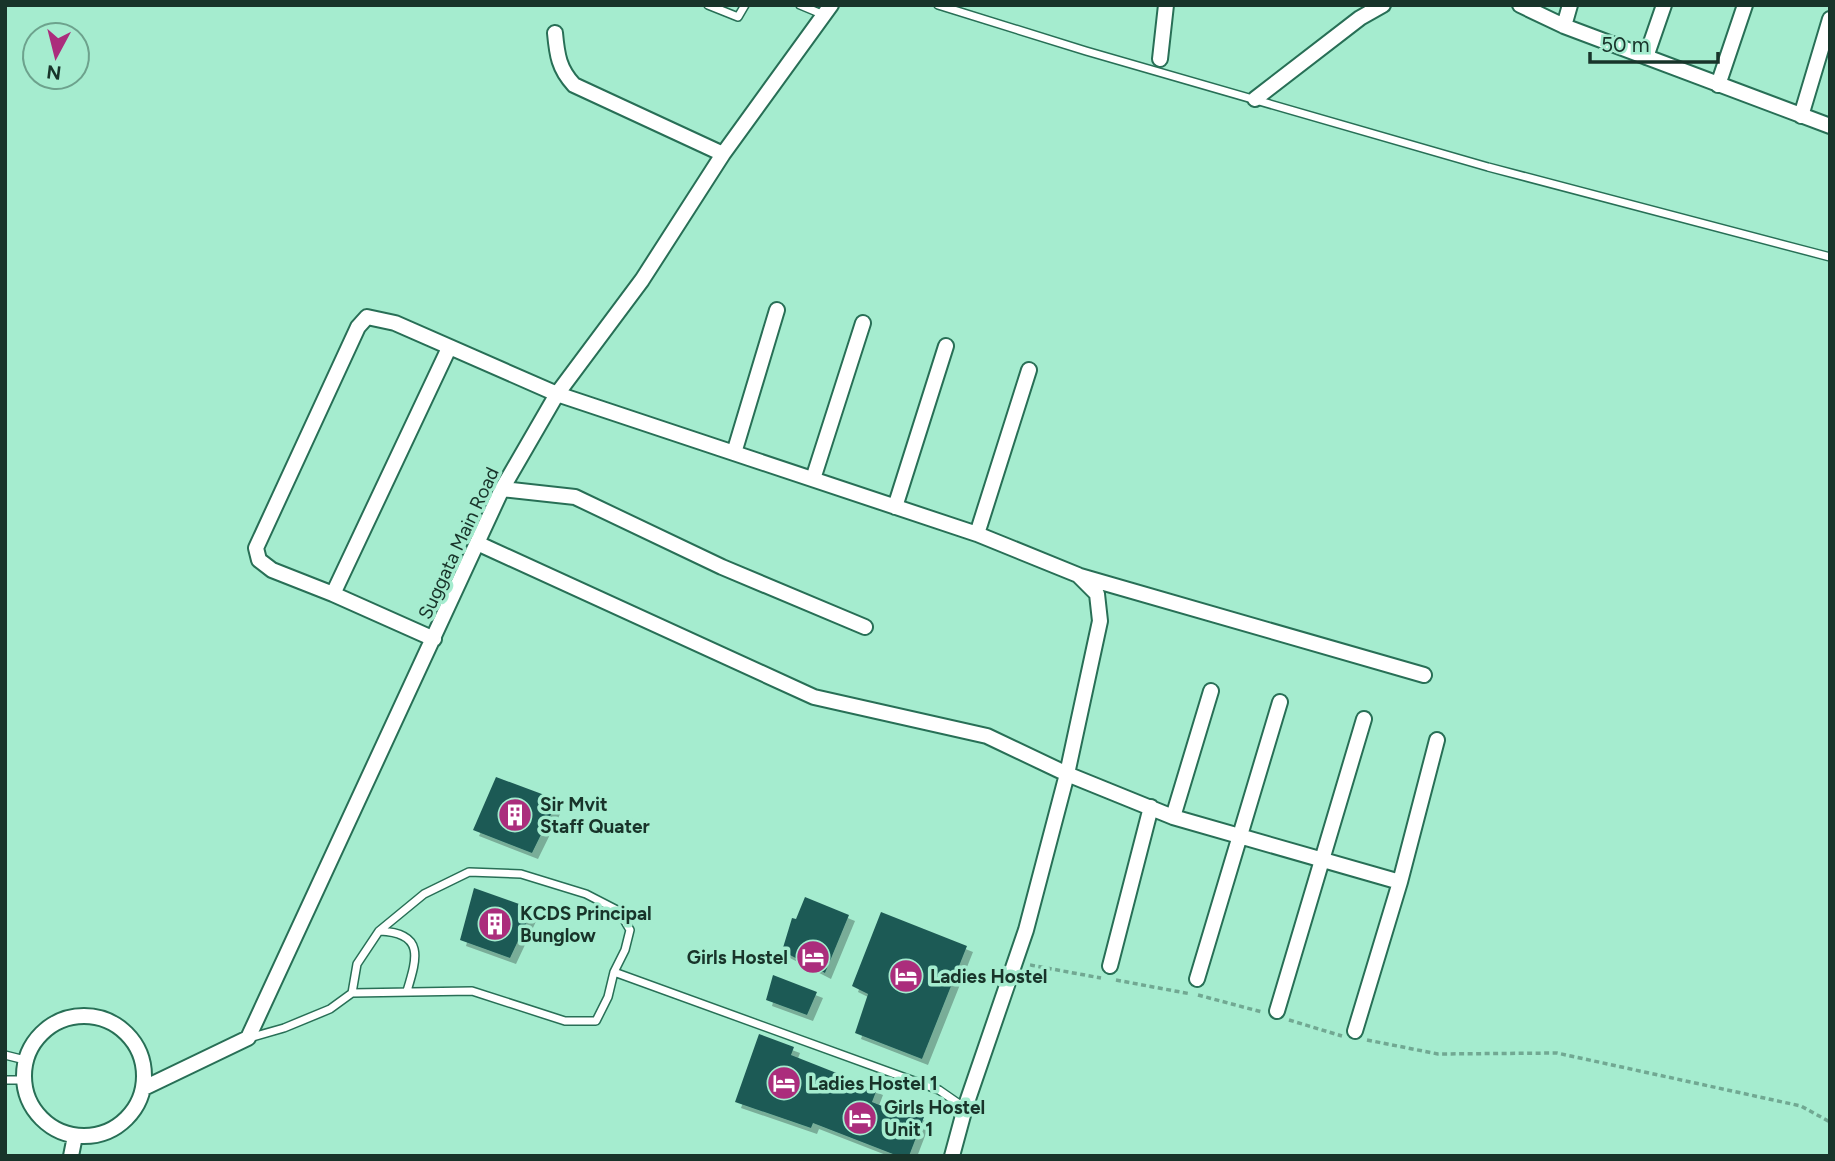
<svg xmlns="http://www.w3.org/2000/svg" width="1835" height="1161" font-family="Figtree,sans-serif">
<defs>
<filter id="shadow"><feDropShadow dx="6" dy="6" stdDeviation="0" flood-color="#0004"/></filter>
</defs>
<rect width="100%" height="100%" fill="#a5eccf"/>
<!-- building -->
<path fill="#1f5a55" filter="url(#shadow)" d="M496 777 558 800 532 853 473 830Z
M474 888 533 909 510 958 460 940Z
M805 897 849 915 825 973 782 951 792 918 796 919Z
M881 912 967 946 922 1059 855 1033 868 994 852 986Z
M773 975 817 992 807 1015 766 1000Z
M759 1034 794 1047 791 1055 877 1089 872 1102 897 1112 899 1107 924 1117 909 1156H898L813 1123 811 1128 735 1102Z"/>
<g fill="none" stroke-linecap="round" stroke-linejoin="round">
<!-- service casing -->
<g stroke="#286f56" stroke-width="10">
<path id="service" d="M708 5 738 17 745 5
M800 5 824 15
M938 5 1086 51 1488 167 1830 257
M380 931C425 933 417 958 407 991
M352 993 357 964 379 931 424 894 469 872 521 874 586 894 619 911 630 930 625 950 614 972
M249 1038 284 1028 330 1009 352 993 472 991 565 1021H596L608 997 614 972 939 1090 965 1108
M5 1055 25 1060
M5 1080H23"/>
</g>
<!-- minor casing -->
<g stroke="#286f56" stroke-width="18">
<path id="minor" d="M1520 5 1564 26 1830 126
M1564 26 1570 5
M555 33C557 55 559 69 574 85L723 154
M1646 57 1664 5
M1160 59 1166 5
M1718 85 1745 5
M1255 99 1360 18 1383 5
M1801 116 1830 19
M734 453 777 310
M813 479 863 323
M502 489 575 497 722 567 865 627
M895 507 946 346
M977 534 1029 370
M477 543 814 697 987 736 1067 774 1173 817 1400 882
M1080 576 1424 675
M333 594 449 348
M434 639 333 594 272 570 259 560 256 548 358 327 367 317 395 323 557 394 977 534 1078 575 1097 594 1100 621 1067 774 1026 930 965 1108 952 1156
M1173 817 1211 691
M1110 966 1151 807
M1197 979 1280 702
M1277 1011 1364 719
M24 1076a60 60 0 1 1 120 0a60 60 0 1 1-120 0Z
M1355 1031 1400 882 1437 740
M144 1088 248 1038 502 489 557 394 642 280 723 154 831 5
M71 1156 75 1136"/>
</g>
<!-- path -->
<path stroke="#71a892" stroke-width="3.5" stroke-dasharray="5 3.5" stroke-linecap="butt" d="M1030 965 1101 978
M1116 980 1191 994
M1198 995 1262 1012
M1289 1020 1342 1036
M1367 1040 1438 1054 1557 1053 1801 1106 1830 1122"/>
<!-- service -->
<use href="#service" stroke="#fff" stroke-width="7"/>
<!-- minor -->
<use href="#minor" stroke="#fff" stroke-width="14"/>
</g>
<!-- icons -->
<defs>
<g id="building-disc" transform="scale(1.75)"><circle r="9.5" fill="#ab2d7c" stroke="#a5eccf"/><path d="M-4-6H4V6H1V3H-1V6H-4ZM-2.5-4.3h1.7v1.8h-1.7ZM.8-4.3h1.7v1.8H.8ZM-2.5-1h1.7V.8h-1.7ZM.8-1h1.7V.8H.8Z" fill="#fff"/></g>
<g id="hotel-disc" transform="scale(1.75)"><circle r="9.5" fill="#ab2d7c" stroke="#a5eccf"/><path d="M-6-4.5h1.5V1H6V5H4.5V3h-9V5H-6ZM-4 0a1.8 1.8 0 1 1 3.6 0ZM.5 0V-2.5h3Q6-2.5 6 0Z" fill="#fff"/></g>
</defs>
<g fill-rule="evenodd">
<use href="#building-disc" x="515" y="815"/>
<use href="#building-disc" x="495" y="924"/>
<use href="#hotel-disc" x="813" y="957"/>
<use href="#hotel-disc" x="906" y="976"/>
<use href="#hotel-disc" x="784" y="1083"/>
<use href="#hotel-disc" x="860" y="1118"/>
</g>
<g text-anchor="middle" stroke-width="7" stroke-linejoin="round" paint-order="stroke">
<!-- street labels -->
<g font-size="19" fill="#18342a" stroke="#a5eccf">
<text transform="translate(458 543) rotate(-65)" y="7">Suggata Main Road</text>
</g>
<!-- poi labels -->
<g font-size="19" font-weight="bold" fill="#18342a" stroke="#a5eccf" text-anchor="start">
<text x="540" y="811">Sir Mvit<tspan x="540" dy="22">Staff Quater</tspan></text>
<text x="520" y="920">KCDS Principal<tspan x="520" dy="22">Bunglow</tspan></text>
<text x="788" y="964" text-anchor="end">Girls Hostel</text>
<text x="930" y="983">Ladies Hostel</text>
<text x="808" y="1090">Ladies Hostel 1</text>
<text x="884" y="1114">Girls Hostel<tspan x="884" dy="22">Unit 1</tspan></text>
</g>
</g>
<!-- border -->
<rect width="1835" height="1161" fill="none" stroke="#18342a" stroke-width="14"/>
<!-- north arrow -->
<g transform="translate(56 56) rotate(187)"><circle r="33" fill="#a5eccf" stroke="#6da28d" stroke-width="2"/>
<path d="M0-5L12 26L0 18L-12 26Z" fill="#ab2d7c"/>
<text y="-10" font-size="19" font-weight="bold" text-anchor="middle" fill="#18342a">N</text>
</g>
<!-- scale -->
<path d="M1590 52v10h128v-10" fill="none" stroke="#18342a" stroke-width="3.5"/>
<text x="1601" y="52" font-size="21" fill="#18342a" stroke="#a5eccf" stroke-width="5" paint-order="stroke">50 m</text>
</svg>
